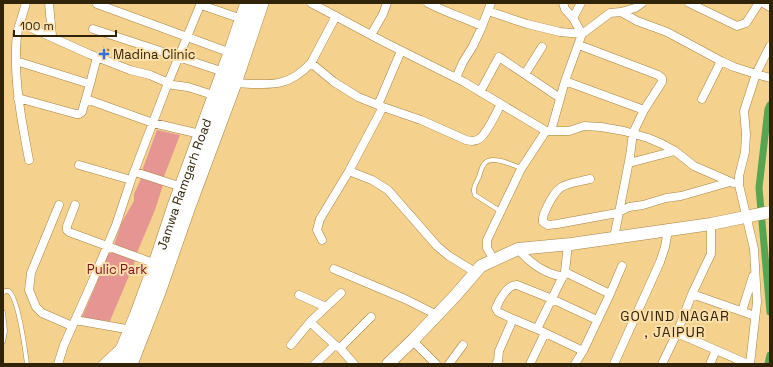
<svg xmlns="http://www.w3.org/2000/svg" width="773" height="367" font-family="'Space Grotesk',sans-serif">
<rect width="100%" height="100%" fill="#f5d18e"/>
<!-- green -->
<path fill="#e59692" d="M157 130 180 135 163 179 164 182 155 210 136 255 114 245 122 222 134 201V194L140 181 142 171Z
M115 252 135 259 134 264 110 321 79 319 83 315 98 280 107 254Z"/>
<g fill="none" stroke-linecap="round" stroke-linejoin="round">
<!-- canal -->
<path stroke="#57a451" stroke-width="7" d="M770 105 768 109 759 188 770 312
M768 364 770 355"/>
</g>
<!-- building -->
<path fill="#baab2a" stroke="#746b21" d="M103 47 109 50 106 55 101 53Z"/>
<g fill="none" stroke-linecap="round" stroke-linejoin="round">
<!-- lane casing -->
<g stroke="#a48341" stroke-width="5">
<path id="lane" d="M500 211 475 195C472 189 476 183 479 177 480 173 482 166 485 163 492 155 513 165 521 168
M3 293 5 291H9C19 300 25 349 27 364
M3 312 5 331 3 342"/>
</g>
<!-- street casing -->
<g stroke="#a48341" stroke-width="9">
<path id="street" d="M26 3 20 23 89 54 130 70 150 75 173 85 188 87 216 96
M49 3 52 36
M311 3 384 42 464 82 546 131 521 169 487 240V248L494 260
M428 3C445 12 464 18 482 26
M563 3 565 9 573 18 582 34 610 13 621 12 637 21 667 32 721 61 734 67 756 74 770 46
M689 3 737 26 746 23 759 3
M763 3 770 7
M97 4 231 53
M201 5 242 19
M488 11 527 24 560 32 582 34 565 81 551 131
M621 12 635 8 642 3
M336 16 311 63 334 82 358 97 383 107 421 120 466 140C470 141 475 142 479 139 487 134 496 113 501 104
M573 18 581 3
M20 23C15 36 16 52 16 66 17 98 23 128 29 160
M93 29 224 72
M371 35 383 14 387 3
M579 45 658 75 662 78V82L644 110 633 133 630 156 614 238
M16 61 90 84 82 112 79 114H76L18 98
M525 74 542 47
M456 78 463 62 473 46 481 29 491 3
M565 81 644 110
M234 83C267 84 286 90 311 63
M90 84 97 57
M480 92 499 57 560 98
M86 99 153 123 200 134
M702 99 721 61
M378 105 401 51
M546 131H569L584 126 601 127 624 131 648 138 662 144 675 151 694 166 733 183
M629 163 675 151
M79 165 131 180
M349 171 372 180 388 190 437 246 449 256 475 272
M135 172 182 187
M590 179C565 185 559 182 547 207 545 212 542 216 543 222L548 225 557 224 617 213 629 207 643 205 666 198 681 196 730 182
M59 205 31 273 29 290 36 307 42 313 72 326
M75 205 67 226V230L69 232 156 264
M322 240 317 230 320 219 349 171 383 107
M568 244 565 272 610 294
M518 249C531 264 544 273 563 277
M334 269 405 299 437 315
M692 294 711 254V224
M299 295 326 307
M742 311 753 276
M513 319 498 312 496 308C499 300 508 284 517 285L552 299 597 320
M75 320 132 330
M310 322 335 345
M537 329 565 272
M677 333 692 294 755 316
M412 340 436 364
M291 345 310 322 341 293
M340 348 371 317
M58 364 64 345 93 280 116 225 131 180 168 83 201 3
M103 364 120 348
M315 364 335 345 340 348 354 364
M449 364 463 345
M496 364 498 361 499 351 513 319 537 329 583 351
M530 364 545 333
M575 364 583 351 610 294 622 266
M614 364 660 262 665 247 668 230
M662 364 677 333 748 364
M710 364 716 350
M750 364 757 302 754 249 739 185V176L745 152 746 134 744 111 756 74 770 78"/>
</g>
<!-- secondary casing -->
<g stroke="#a48341" stroke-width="13">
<path id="secondary" d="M388 364 414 339 455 296 481 266 518 249 571 244 711 224 770 212"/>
</g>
<!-- highway casing -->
<g stroke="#a48341" stroke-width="16">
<g id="highway">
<path id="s1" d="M117 364 137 316 156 264 175 206 231 53 248 3"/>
<path d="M130 364 158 292 187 209 234 83 261 3"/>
</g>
</g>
<!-- lane -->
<use href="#lane" stroke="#fff" stroke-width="4"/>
<!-- street -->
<use href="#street" stroke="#fff" stroke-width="8"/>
<!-- secondary -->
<use href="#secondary" stroke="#fff" stroke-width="12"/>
<!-- highway -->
<use href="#highway" stroke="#fff" stroke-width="15"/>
</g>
<!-- markers -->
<path fill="#386fdf" stroke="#fde0ab" stroke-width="1.5" d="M102 48h4v4h4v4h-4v4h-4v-4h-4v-4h4z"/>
<g text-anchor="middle" stroke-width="4" stroke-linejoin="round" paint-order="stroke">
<!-- poi labels -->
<g font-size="13" fill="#312307" stroke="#fde0ab" text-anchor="start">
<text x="113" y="59">Madina Clinic</text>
</g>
<!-- street labels -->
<g font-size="13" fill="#312307" stroke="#fde0ab">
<text dy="5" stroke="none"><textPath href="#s1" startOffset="192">Jamwa Ramgarh Road</textPath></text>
</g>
<!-- park labels -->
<g font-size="13" fill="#78101b" stroke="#fde0ab">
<text x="117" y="274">Pulic Park</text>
</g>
<!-- neighbourhood labels -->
<g font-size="14" letter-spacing="1" fill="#312307" stroke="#fde0ab">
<text x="675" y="321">GOVIND NAGAR<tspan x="675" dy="16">, JAIPUR</tspan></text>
</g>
</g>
<!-- border -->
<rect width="773" height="367" fill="none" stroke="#312307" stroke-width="8"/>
<!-- scale -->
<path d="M14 30v6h102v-6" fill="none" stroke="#312307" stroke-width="2"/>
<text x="20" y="30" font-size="12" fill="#312307" stroke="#fde0ab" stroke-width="3" paint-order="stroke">100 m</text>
</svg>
